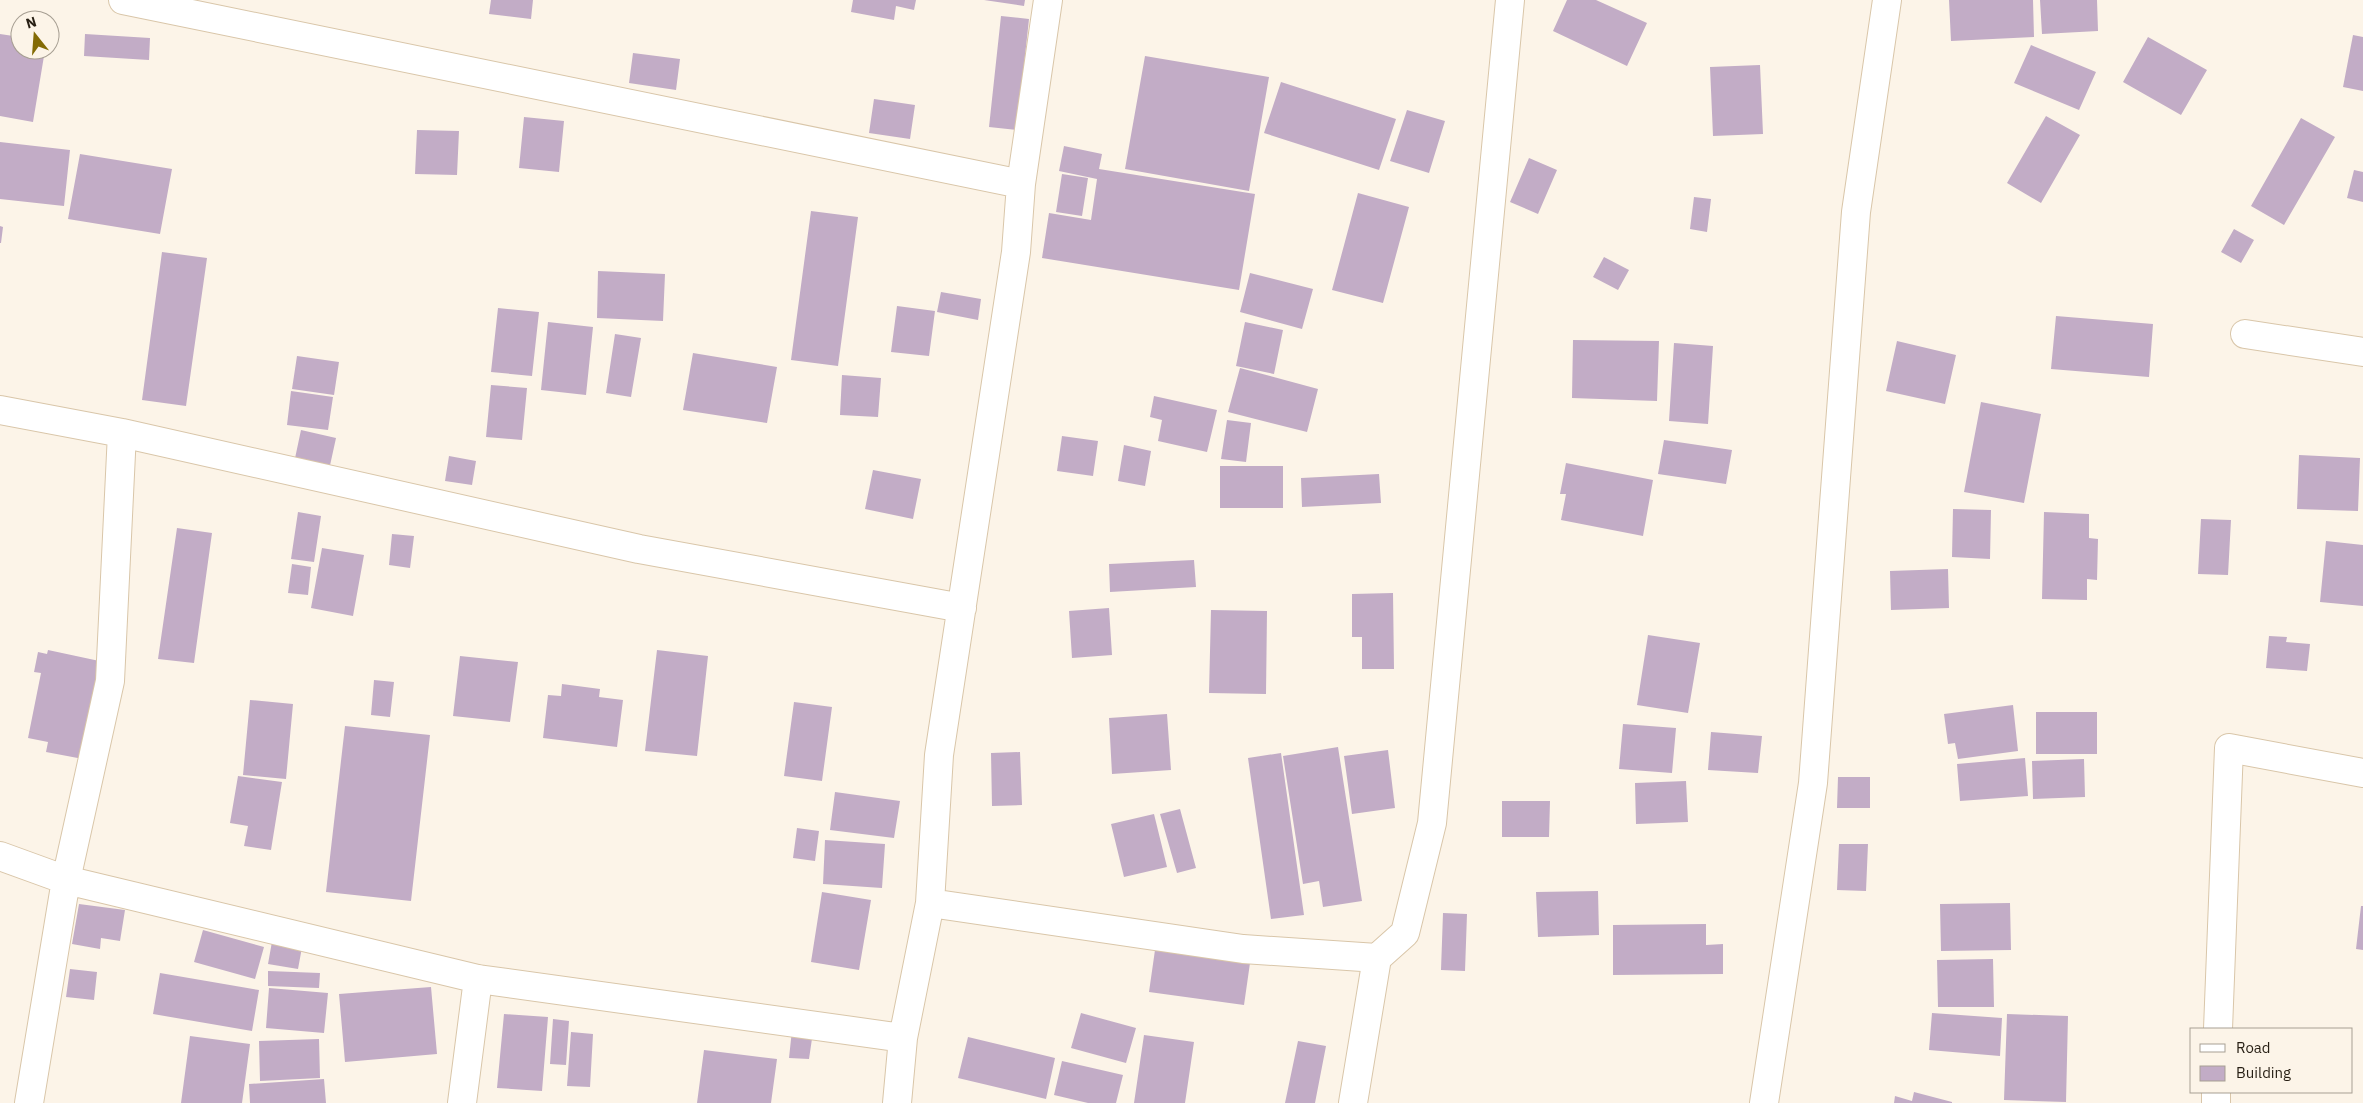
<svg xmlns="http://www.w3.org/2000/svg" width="2363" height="1103" font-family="'IBM Plex Sans',sans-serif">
<rect width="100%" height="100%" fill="#fcf4e8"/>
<!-- building -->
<path fill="#c2acc6" d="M491 0H533L531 19 489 14Z
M853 0H916L914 10 896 6 894 20 851 12Z
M984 0H1025L1024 6Z
M1567 0H1596L1647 23 1627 66 1553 31Z
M1949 0H2033L2034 37 1951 41Z
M2040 0H2097L2098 31 2042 34Z
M1001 16 1029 19 1017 130 989 127Z
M0 34 20 37V50H45L33 122 0 116Z
M85 34 150 38 149 60 84 56Z
M2353 35 2363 37V91L2343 87Z
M2148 37 2207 70 2181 115 2123 82Z
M2031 45 2096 72 2079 110 2014 83Z
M633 53 680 59 676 90 629 83Z
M1145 56 1269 77 1249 191 1125 169Z
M1760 65 1763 134 1713 136 1710 67Z
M1281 82 1396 119 1379 170 1264 133Z
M874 99 915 105 910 139 869 133Z
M1407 110 1445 121 1429 173 1390 161Z
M2046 116 2080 135 2041 203 2007 183Z
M524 117 564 121 559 172 519 168Z
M2301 118 2335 137 2284 225 2251 206Z
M417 130 459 131 457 175 415 174Z
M0 142 70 150 64 206 0 199Z
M1064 146 1102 154 1099 169 1255 194 1239 290 1042 258 1049 213 1091 220 1097 179 1059 171Z
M80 154 172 169 160 234 68 219Z
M1529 158 1557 170 1538 214 1510 202Z
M2354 170 2363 172V202L2347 198Z
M1062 174 1088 178 1082 216 1056 212Z
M1358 193 1409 207 1383 303 1332 290Z
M1694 197 1711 199 1707 232 1690 229Z
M811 211 858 217 838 366 791 360Z
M0 226 3 227 1 243H0Z
M2234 229 2254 240 2241 263 2221 252Z
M162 252 207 258 186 406 142 400Z
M1604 257 1629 270 1618 290 1593 277Z
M598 271 665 274 663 321 597 318Z
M1250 273 1313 289 1302 329 1240 312Z
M941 292 981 299 978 320 937 312Z
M897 306 935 311 929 356 891 352Z
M498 308 539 312 532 376 491 372Z
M2056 316 2153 324 2149 377 2051 369Z
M548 322 593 327 586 395 541 390Z
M1245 322 1283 330 1274 374 1236 366Z
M615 334 641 338 631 397 606 393Z
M1573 340 1659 341 1657 401 1572 398Z
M1897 341 1956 355 1945 404 1886 391Z
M1674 343 1713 346 1708 424 1669 421Z
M693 353 777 367 767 423 683 410Z
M297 356 339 362 334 395 292 389Z
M1240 368 1318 389 1307 432 1228 412Z
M842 375 881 378 878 417 840 415Z
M491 385 527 388 522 440 486 437Z
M291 391 333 397 328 430 287 425Z
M1154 396 1217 410 1207 452 1158 441 1162 420 1150 417Z
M1981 402 2041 414 2024 503 1964 492Z
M1227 420 1251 423 1246 462 1221 459Z
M301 430 336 438 329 470 294 463Z
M1062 436 1098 441 1093 476 1057 471Z
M1664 440 1732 450 1726 484 1658 474Z
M1124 445 1151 451 1145 486 1118 481Z
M2299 455 2360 458 2358 511 2297 509Z
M449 456 476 461 472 485 445 481Z
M1566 463 1653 480 1643 536 1561 520 1566 494H1560Z
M1220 466H1283V508H1220Z
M873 470 921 479 913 519 865 509Z
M1379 474 1381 503 1302 507 1301 478Z
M1953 509 1991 510 1990 559 1952 557Z
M298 512 321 516 314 562 291 559Z
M2044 512 2089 514V538L2098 539 2097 580 2087 579V600L2042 599Z
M2201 519 2231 520 2228 575 2198 574Z
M177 528 212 533 194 663 158 659Z
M392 534 414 536 410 568 389 565Z
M2326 541 2363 545V606L2320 602Z
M322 548 364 555 353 616 311 608Z
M1194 560 1196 587 1110 592 1109 564Z
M292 564 311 567 308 595 288 593Z
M1948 569 1949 608 1891 610 1890 571Z
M1393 593 1394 669H1362V637H1352V594Z
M1109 608 1112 655 1072 658 1069 611Z
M1211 610 1267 611 1266 694 1209 693Z
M1648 635 1700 643 1688 713 1637 705Z
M2269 636 2287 637 2286 642 2310 644 2307 671 2266 668Z
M48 650 104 662 83 759 46 752 48 742 28 738 41 673 34 672 38 652 47 654Z
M657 650 708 656 697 756 645 751Z
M460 656 518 662 510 722 453 716Z
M374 680 394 682 390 717 371 715Z
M562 684 600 689 599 697 623 700 617 747 543 738 548 695 561 696Z
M250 700 293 704 286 779 243 775Z
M794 702 832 707 822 781 784 776Z
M2013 705 2018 751 1958 759 1955 743 1948 744 1944 714Z
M2036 712H2097V754H2036Z
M1167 714 1171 770 1112 774 1109 718Z
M1623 724 1676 728 1672 773 1619 769Z
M345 726 430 735 411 901 326 892Z
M1711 732 1762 736 1758 773 1708 770Z
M1338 747 1362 901 1323 907 1319 881 1303 884 1283 756Z
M1388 750 1395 808 1352 814 1344 756Z
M1020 752 1022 805 992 806 991 753Z
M1281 753 1304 915 1271 919 1248 758Z
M2025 758 2028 796 1960 801 1957 764Z
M2084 759 2085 797 2033 799 2032 761Z
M238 776 282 782 271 850 244 846 248 826 230 823Z
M1838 777H1870V808H1837Z
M1686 781 1688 822 1636 824 1635 783Z
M835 792 900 801 894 838 830 830Z
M1502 801H1550L1549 837H1502Z
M1180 809 1196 868 1177 873 1160 814Z
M1154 814 1167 867 1124 877 1111 824Z
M797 828 819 831 815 861 793 858Z
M825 840 885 844 882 888 823 884Z
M1839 844H1868L1866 891 1837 890Z
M1598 891 1599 935 1538 937 1536 892Z
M822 892 871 900 859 970 811 962Z
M2010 903 2011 950 1941 951 1940 904Z
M79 904 125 910 120 941 101 938 100 949 72 944Z
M2361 906H2363V950L2356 949Z
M1443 913 1467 914 1465 971 1441 970Z
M1706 924V945L1723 944V974L1613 975V925Z
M203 930 264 947 255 979 194 962Z
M273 936 303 942 298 969 268 964Z
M1155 950 1250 963 1244 1005 1149 992Z
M1993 959 1994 1007H1938L1937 960Z
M70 969 97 972 94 1000 66 997Z
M268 971 320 973 319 988 268 986Z
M160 973 259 990 252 1031 153 1014Z
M431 987 437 1054 345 1062 339 994Z
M269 988 328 993 324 1033 266 1028Z
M1081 1013 1136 1028 1126 1063 1071 1048Z
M1932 1013 2002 1018 2000 1056 1929 1050Z
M504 1014 548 1017 542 1091 497 1088Z
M2007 1014 2068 1016 2066 1102 2004 1100Z
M553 1019 569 1021 566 1065 550 1064Z
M792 1030 813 1032 809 1059 789 1058Z
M571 1032 593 1034 590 1087 567 1086Z
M1144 1035 1194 1042 1185 1103H1134Z
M190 1036 250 1044 242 1103H181Z
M968 1037 1055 1058 1046 1099 958 1078Z
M319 1039 320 1078 260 1081 259 1041Z
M1298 1041 1326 1046 1315 1103H1285Z
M704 1050 777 1059 771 1103H697Z
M1062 1061 1123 1075 1116 1103H1088L1054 1095Z
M324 1079 326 1103H250L249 1084Z
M1914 1092 1952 1102V1103H1894L1895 1096 1912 1101Z"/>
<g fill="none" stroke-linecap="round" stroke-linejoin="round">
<!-- minor casing -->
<g stroke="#d9c6a9" stroke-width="30">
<path id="minor" d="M123 0 1021 184
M2245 334 2363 352
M0 410 122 433 639 549 962 608
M0 856 66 880 478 979 903 1038
M930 903 1243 949 1377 958
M2218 1029 2229 748 2363 773
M29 1103 66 880 110 681 122 433
M462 1103 478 979
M897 1103 903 1038 930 903 939 755 1016 252 1021 184 1048 0
M1353 1103 1377 958 1405 933 1432 823 1510 0
M1764 1103 1813 783 1856 212 1887 0
M2216 1103V1092"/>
</g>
<!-- minor -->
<use href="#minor" stroke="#fff" stroke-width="28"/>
</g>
<!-- legend -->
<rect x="2190" y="1028" width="162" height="65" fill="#fcf4e8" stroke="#a79f93"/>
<rect x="2200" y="1044" width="25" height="8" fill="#ffffff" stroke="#a79f93"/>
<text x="2236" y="1053" font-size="15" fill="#271f14">Road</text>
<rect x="2200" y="1066" width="25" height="15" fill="#c2acc6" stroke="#a79f93"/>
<text x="2236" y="1078" font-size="15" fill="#271f14">Building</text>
<!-- north arrow -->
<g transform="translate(35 35) rotate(343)"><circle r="24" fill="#fcf4e8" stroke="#a79f93"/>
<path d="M0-4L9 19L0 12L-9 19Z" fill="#836b05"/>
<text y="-8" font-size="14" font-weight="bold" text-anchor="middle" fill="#271f14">N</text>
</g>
</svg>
